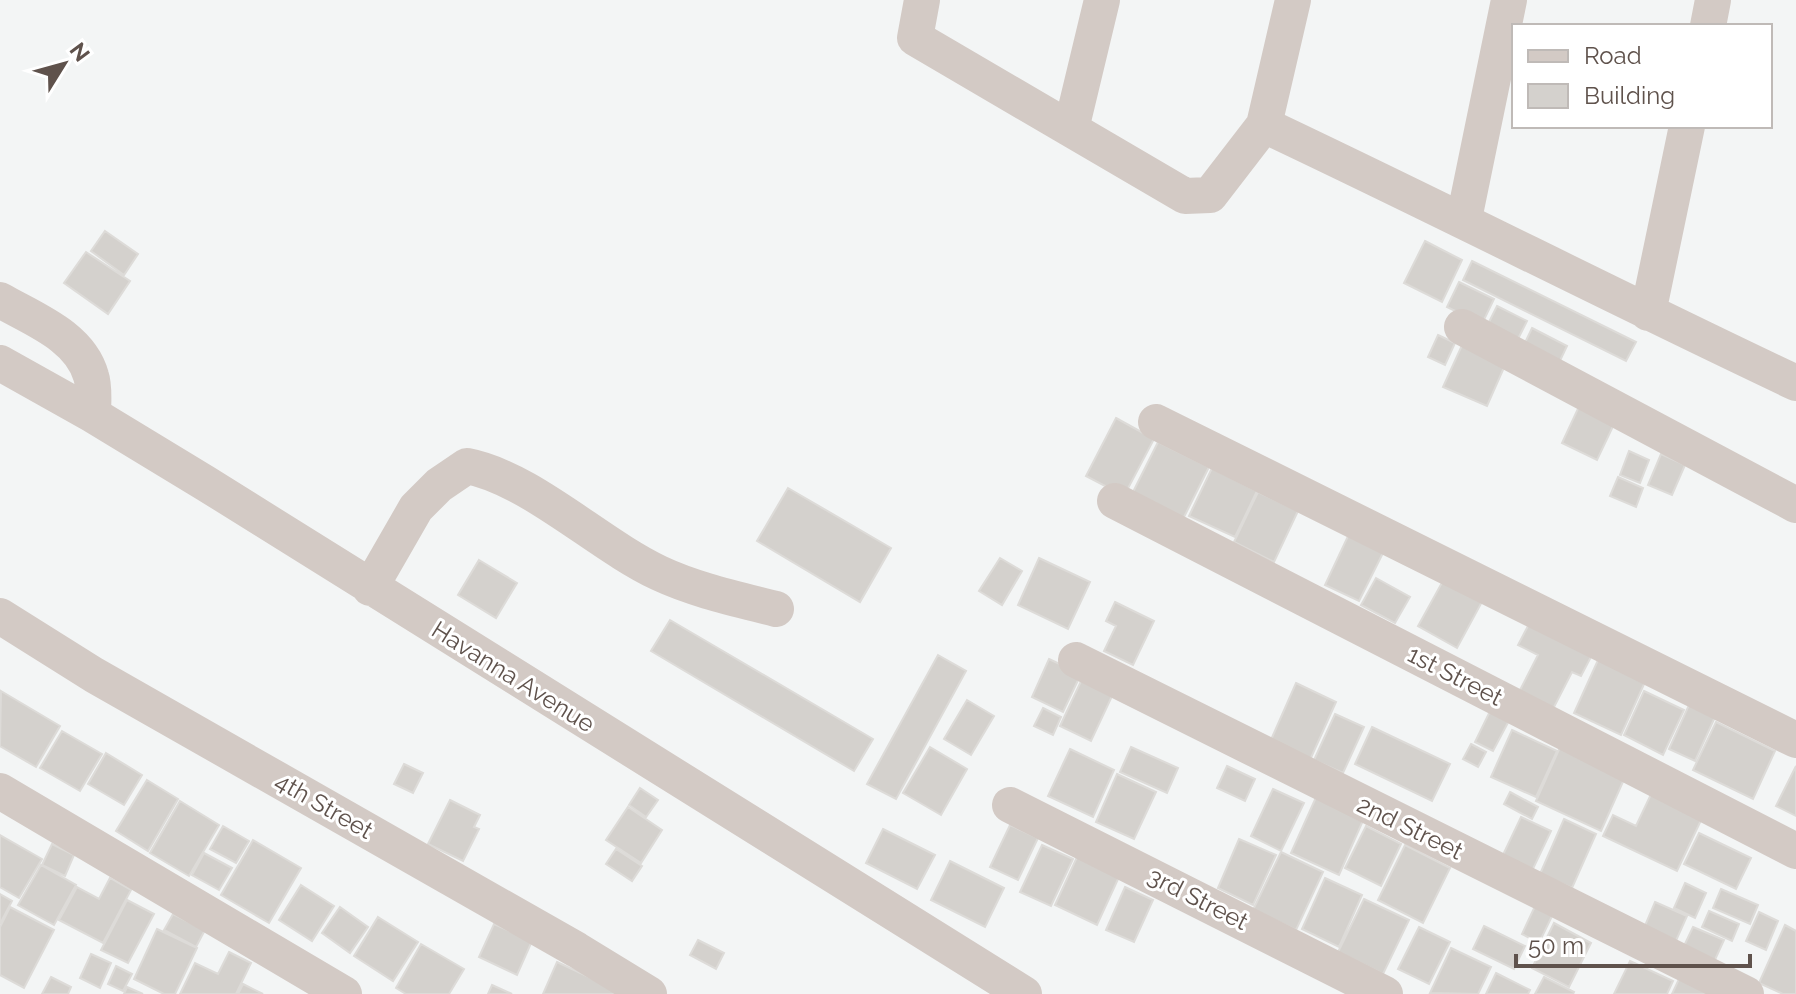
<svg xmlns="http://www.w3.org/2000/svg" width="1796" height="994" font-family="Raleway,sans-serif">
<rect width="100%" height="100%" fill="#f3f5f5"/>
<!-- building -->
<path fill="#d4d1cd" stroke="#dddbd8" stroke-width="2" d="M105 231 138 254 124 275 91 251Z
M1425 241 1462 260 1442 302 1404 283Z
M86 252 130 281 108 314 64 283Z
M1472 261 1636 342 1626 361 1463 280Z
M1459 282 1494 299 1482 324 1447 307Z
M1497 306 1527 321 1517 341 1487 326Z
M1532 328 1567 346 1558 365 1523 347Z
M1438 335 1455 343 1445 365 1428 357Z
M1463 343 1506 363 1487 406 1443 387Z
M1582 400 1617 418 1597 460 1562 443Z
M1116 418 1154 439 1124 496 1086 476Z
M1158 442 1209 467 1183 519 1132 494Z
M1629 451 1649 460 1640 483 1620 475Z
M1661 454 1685 465 1672 495 1648 485Z
M1212 468 1257 491 1235 537 1189 516Z
M1618 477 1643 488 1636 507 1610 496Z
M788 488 891 548 860 602 757 541Z
M1258 492 1298 511 1274 562 1234 542Z
M1349 534 1384 551 1359 601 1325 585Z
M1000 558 1022 571 1002 605 979 591Z
M1039 558 1090 582 1068 629 1018 605Z
M479 560 517 583 496 618 458 595Z
M1376 578 1410 597 1395 623 1361 605Z
M1444 579 1483 600 1457 648 1418 626Z
M1115 602 1154 621 1133 665 1104 651 1116 626 1106 621Z
M670 620 873 739 854 771 651 651Z
M1529 624 1592 655 1581 676 1572 672 1553 709 1519 692 1538 655 1518 645Z
M938 655 966 671 896 799 867 784Z
M1049 659 1081 674 1063 712 1032 697Z
M1598 660 1645 682 1621 735 1574 713Z
M1082 679 1113 694 1091 741 1060 726Z
M1296 683 1336 702 1310 760 1270 742Z
M1 691 60 726 36 767 0 746Z
M1644 691 1684 710 1663 755 1624 735Z
M967 700 994 716 971 755 944 739Z
M1689 705 1715 717 1695 761 1669 749Z
M1492 707 1511 717 1493 751 1475 742Z
M1043 708 1061 717 1053 735 1034 726Z
M1335 714 1364 727 1343 773 1314 760Z
M1716 722 1775 751 1753 799 1693 770Z
M1372 727 1450 764 1432 801 1355 764Z
M1512 730 1557 751 1536 797 1491 777Z
M62 731 102 754 80 791 40 768Z
M1471 744 1486 752 1478 767 1463 759Z
M1561 745 1626 775 1601 831 1536 801Z
M930 747 967 769 941 815 903 793Z
M1131 747 1178 768 1167 793 1120 772Z
M1070 749 1114 770 1093 817 1048 796Z
M106 753 142 775 124 805 88 784Z
M404 764 423 773 413 793 394 784Z
M1227 766 1255 779 1245 801 1217 788Z
M1796 766V816L1776 806Z
M1117 774 1156 792 1134 839 1096 822Z
M147 780 178 799 148 851 116 831Z
M640 788 658 800 646 817 629 805Z
M1273 789 1304 803 1281 851 1251 836Z
M1653 790 1704 814 1677 871 1603 836 1613 815 1636 826Z
M1510 792 1538 807 1532 819 1504 804Z
M1317 795 1365 816 1339 875 1291 853Z
M450 800 480 815 474 827 479 829 463 861 428 844Z
M180 801 219 825 189 876 150 853Z
M628 807 662 830 641 863 606 840Z
M1521 817 1551 831 1531 873 1501 859Z
M1564 819 1596 834 1572 888 1540 874Z
M1010 825 1038 838 1018 880 990 867Z
M223 826 249 841 236 863 210 849Z
M1366 826 1401 844 1381 886 1345 868Z
M883 829 935 855 917 889 866 863Z
M1699 833 1751 858 1736 889 1684 864Z
M0 835 42 859 19 898 0 887Z
M1239 839 1276 855 1253 905 1218 888Z
M253 840 301 868 269 923 221 895Z
M52 844 74 855 65 876 42 865Z
M1042 845 1073 859 1051 906 1020 892Z
M1405 845 1450 868 1423 923 1378 900Z
M616 849 642 866 632 881 606 864Z
M1281 852 1323 872 1296 930 1253 910Z
M204 853 232 868 219 890 192 875Z
M1077 857 1119 877 1097 925 1055 905Z
M950 861 1004 888 985 927 931 900Z
M41 865 76 885 54 925 18 905Z
M110 878 131 890 103 943 59 920 77 887 99 899Z
M1325 878 1362 895 1339 947 1302 929Z
M1685 883 1706 893 1695 918 1674 908Z
M301 885 334 906 312 941 279 920Z
M1125 887 1153 900 1134 942 1106 930Z
M1721 889 1758 905 1750 924 1713 908Z
M0 894 12 901 0 924Z
M1364 899 1409 920 1383 974 1338 952Z
M127 900 154 914 128 963 101 950Z
M1655 902 1687 916 1675 943 1644 928Z
M1536 904 1554 912 1539 943 1522 934Z
M10 907 54 930 24 988 0 975V927Z
M340 907 368 927 350 953 322 933Z
M1709 911 1739 924 1732 941 1702 927Z
M1759 912 1778 921 1766 950 1746 941Z
M173 914 205 930 196 947 164 930Z
M378 917 418 942 393 981 354 956Z
M1554 923 1591 943 1569 987 1532 968Z
M494 924 532 941 517 975 479 957Z
M1785 925 1796 931V994H1783L1759 983Z
M1484 926 1525 946 1514 969 1473 949Z
M1419 927 1450 942 1429 984 1398 969Z
M1693 927 1724 940 1714 962 1683 948Z
M157 929 197 948 175 994H164L134 979Z
M698 940 724 953 716 969 690 955Z
M421 944 464 969 449 994H406L396 988Z
M1451 948 1491 967 1478 994 1430 993Z
M229 952 251 963 236 994H180L195 963 218 974Z
M91 954 111 963 100 988 80 978Z
M1630 961 1673 981 1667 994H1614Z
M557 962 621 992 620 994H543Z
M116 966 132 974 123 991 108 984Z
M1496 973 1530 990 1528 994H1486Z
M51 977 71 987 68 994H42Z
M1544 977 1574 992 1573 994H1535Z
M1679 979 1712 994H1672Z
M243 984 263 994H238Z
M492 985 512 994H488Z
M127 987 143 994H124Z"/>
<g fill="none" stroke-linecap="round" stroke-linejoin="round">
<!-- minor -->
<path stroke="#d3cac5" stroke-width="36" d="M922 0 915 38 1185 196 1210 195 1264 125C1442 209 1618 299 1796 383
M1708 26 1713 0
M1264 125 1293 0
M1071 129 1102 0
M1464 219 1509 0
M0 300C33 319 80 336 91 376 95 388 93 403 93 415
M1648 313 1687 126
M1462 327 1796 505
M0 363 93 415 205 483 1024 994
M1156 422 1796 740
M1115 501 1796 851
M370 588 416 508 439 485 467 466C530 478 599 545 659 573 695 590 737 599 776 609
M0 616 94 675 577 950 649 994
M1076 660 1746 994
M0 791 344 994
M1010 805 1385 994"/>
</g>
<g text-anchor="middle" stroke-width="6" stroke-linejoin="round" paint-order="stroke">
<!-- street labels -->
<g font-size="24" fill="#5f524c" stroke="#fff">
<text transform="translate(1455 676) rotate(27)" y="8">1st Street</text>
<text transform="translate(513 677) rotate(32)" y="8">Havanna Avenue</text>
<text transform="translate(324 806) rotate(30)" y="8">4th Street</text>
<text transform="translate(1410 828) rotate(26)" y="8">2nd Street</text>
<text transform="translate(1198 899) rotate(27)" y="8">3rd Street</text>
</g>
</g>
<!-- legend -->
<rect x="1512" y="24" width="260" height="104" fill="#ffffff" stroke="#bfbab7" stroke-width="2"/>
<rect x="1528" y="50" width="40" height="12" fill="#d3cac5" stroke="#bfbab7" stroke-width="2"/>
<text x="1584" y="64" font-size="24" fill="#5f524c">Road</text>
<rect x="1528" y="84" width="40" height="24" fill="#d4d1cd" stroke="#bfbab7" stroke-width="2"/>
<text x="1584" y="104" font-size="24" fill="#5f524c">Building</text>
<!-- north arrow -->
<g transform="translate(64 64) rotate(53)" stroke="#ffffff" stroke-width="6" paint-order="stroke">
<path d="M0-6L14 30L0 20L-14 30Z" fill="#5f524c"/>
<text y="-12" font-size="22" font-weight="bold" text-anchor="middle" fill="#5f524c">N</text>
</g>
<!-- scale -->
<path d="M1516 954v12h234v-12" fill="none" stroke="#5f524c" stroke-width="4"/>
<text x="1528" y="954" font-size="24" fill="#5f524c" stroke="#ffffff" stroke-width="6" paint-order="stroke">50 m</text>
</svg>
